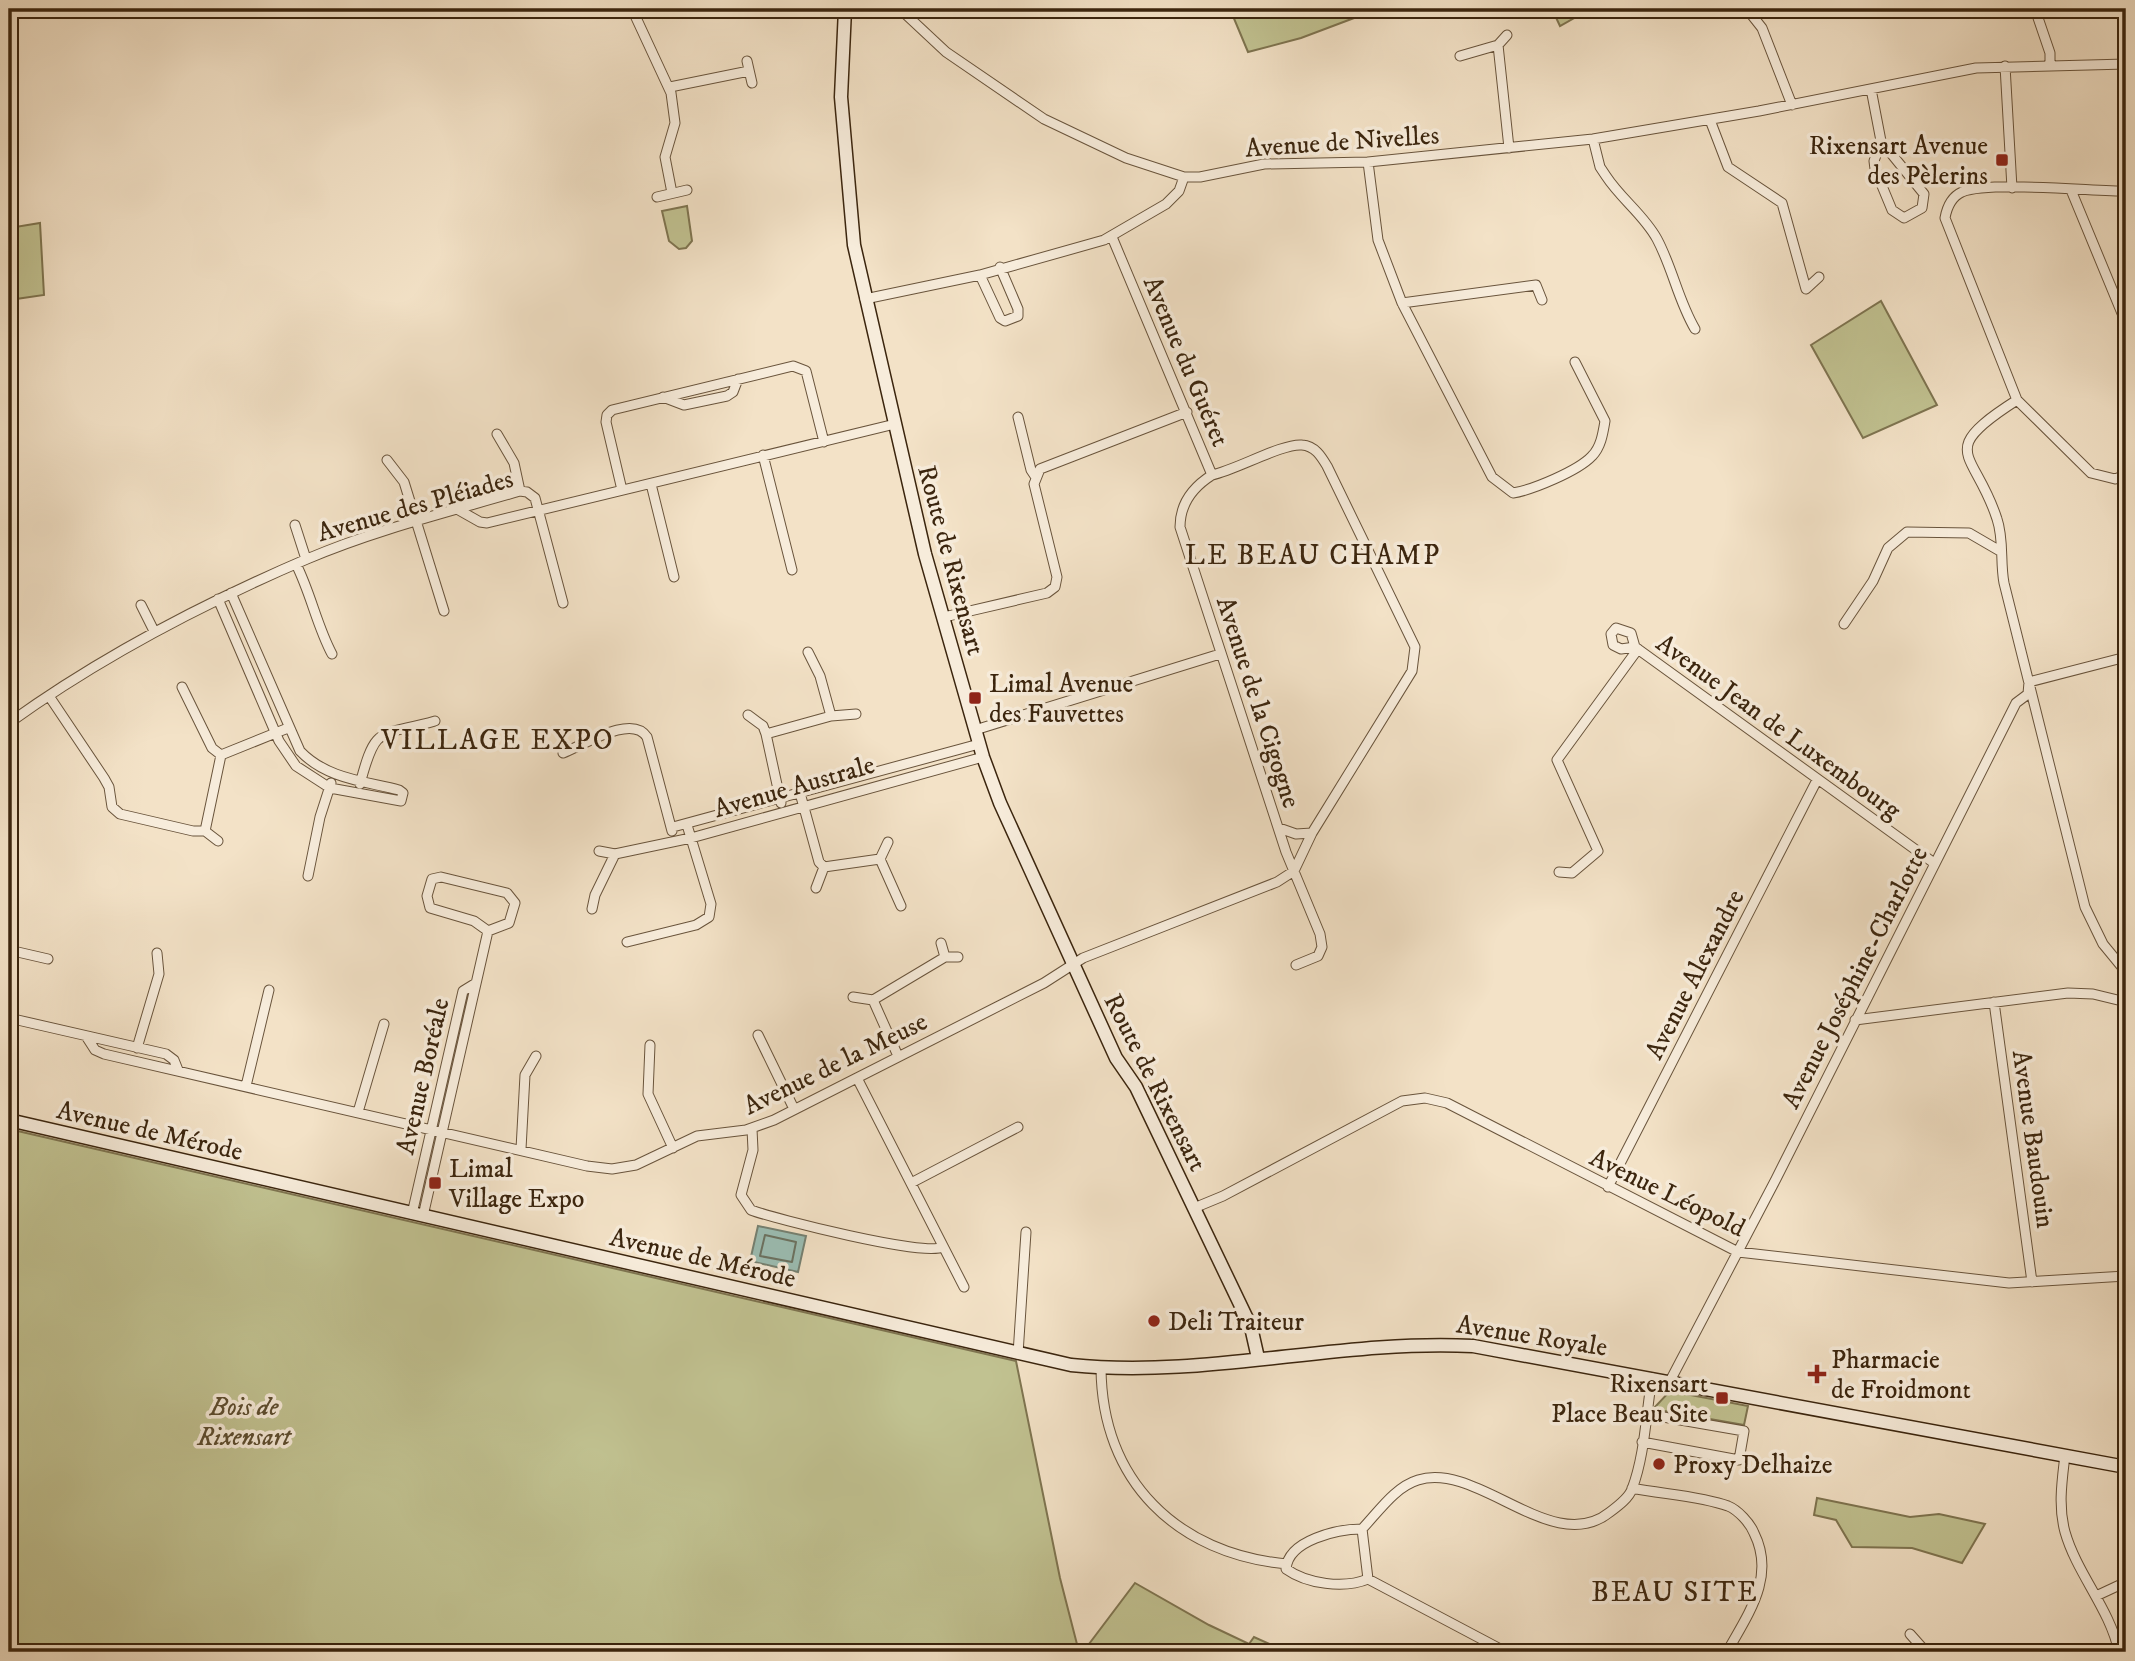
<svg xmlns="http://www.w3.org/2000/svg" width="2135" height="1661" font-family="'IM FELL DW Pica',serif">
<rect width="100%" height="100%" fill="#f3e2c7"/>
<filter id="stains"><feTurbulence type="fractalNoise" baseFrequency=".00286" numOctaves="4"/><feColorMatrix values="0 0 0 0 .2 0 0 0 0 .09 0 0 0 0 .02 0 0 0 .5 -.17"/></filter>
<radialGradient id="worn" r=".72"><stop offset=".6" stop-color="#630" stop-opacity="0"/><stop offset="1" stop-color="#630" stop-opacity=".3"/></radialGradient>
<!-- green -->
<path fill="#c1c291" stroke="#7e7450" stroke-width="2" d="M1230 9H1361L1362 15 1301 38 1248 52Z
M1552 9H1590L1560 26Z
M687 206 692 241 686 248 679 249 669 241 662 211Z
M40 223 44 295 9 300V228Z
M1881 301 1937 405 1863 438 1811 345Z
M9 1129 1016 1361 1060 1578 1079 1652H9Z
M1670 1391 1748 1406 1744 1425 1653 1409Z
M1817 1498 1910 1517 1939 1514 1985 1524 1962 1563 1912 1548 1852 1547 1836 1520 1814 1515Z
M1135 1583 1209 1625 1249 1644 1254 1637 1287 1652H1083Z"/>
<!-- water -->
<path fill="#9bbeb4" stroke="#758172" stroke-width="2" d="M758 1226 806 1236 798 1272 750 1261Z"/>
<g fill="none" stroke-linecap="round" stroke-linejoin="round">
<!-- shore -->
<path stroke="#6b7261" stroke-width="2" d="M765 1235 796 1242 792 1262 760 1256Z"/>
<!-- street casing -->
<g stroke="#69543c" stroke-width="11">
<path id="street" d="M632 9 671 93 675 123 665 157 672 193
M900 9 946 52 1044 119 1126 158 1184 177H1200L1264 164 1368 162 1593 139 1759 111 1976 68 2126 64
M1747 9 1762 28 1792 105
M2035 9 2050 53V65
M1498 45 1509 148
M1460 56 1498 45 1507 35
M747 61 752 83
M2005 66 2012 188
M670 87 749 71
M1871 89 1881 141
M1710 120 1728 167 1782 203 1806 289 1819 277
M1593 139 1600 167 1606 176C1621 199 1644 215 1657 239 1673 269 1678 300 1695 329
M1881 141 1924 194 1922 208 1904 218 1892 210 1875 169 1874 161Z
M1368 162 1378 240 1402 303 1492 477 1513 493C1532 490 1578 471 1592 456 1601 447 1603 433 1605 421L1575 362
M2071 190 2126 323
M2126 191C2092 191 1988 181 1962 192 1951 197 1947 207 1945 218L2017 400C1934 453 1975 450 1997 519 2004 539 2000 562 2004 583L2085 907 2103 944 2126 972
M657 197 687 190
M980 275 1000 318 1005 321 1018 316V309L1000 267
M865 299 980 275 1104 240 1166 204 1179 191 1184 177
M1402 303 1536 285 1542 300
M663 397 684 405 727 396 733 392 738 379
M2017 400 2091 473 2115 479 2126 475
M1018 417 1031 470 1035 476
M497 434 514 463 520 491
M763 455 792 570
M387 460 404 482 444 611
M1212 475C1193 487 1180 503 1180 527L1286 852 1320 934 1322 947 1318 956 1296 965
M651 484 674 577
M622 490 606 422 607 415 612 410 793 366 806 371 824 442
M457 509 480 522 487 523 895 424
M295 525 306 559
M296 564C311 594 317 626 332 654
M218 599 279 741 296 766 330 788 401 801 403 793 399 790C364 781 327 779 300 751L231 593
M141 605 154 631
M944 617 1047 593 1055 587 1057 577 1034 484 1040 469 1187 412
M1844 624 1873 581 1888 548 1907 532 1969 533 2000 551
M1635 647 1631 633 1616 628 1611 634 1613 645 1621 649 1635 647 1934 863
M182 687 212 748 221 755
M49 696 104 778 109 787 112 807 120 814 193 831H205L221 755
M748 715 763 726 766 734
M831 716 856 714
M9 723C102 656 202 604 307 559 375 530 448 512 520 491L527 492 535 498 563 603
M975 730 1220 654
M563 753C582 746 632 713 647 737L672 831
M221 755 288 728
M360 784C376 723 379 737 435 721
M800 793 819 862 824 867 816 888
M781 803 766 734 831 716 820 676 808 652
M673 827 979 744
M1279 828 1296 834 1312 833
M205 831 218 841
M599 851 615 854
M880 859 888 842
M824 867 880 859 901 906
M1559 872 1572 873 1598 851 1557 760 1638 649
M308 876 320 817 331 783
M592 909 595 895 615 854 691 838 983 757
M627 942 696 925 709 917 711 904 687 825
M941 943 945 957
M9 950 48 959
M853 997 873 1000
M1994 1002 2032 1282
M9 1018 166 1054 174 1060 178 1070
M1855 1020 2068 993 2093 994 2126 1002
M758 1035 794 1109
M86 1036 95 1050 104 1054 587 1166 612 1169 636 1165 697 1136 746 1130 774 1120 1044 983 1083 958 1277 882 1294 871 1312 833 1412 671 1415 647 1327 466C1321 456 1315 446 1302 445 1283 443 1236 470 1212 475L1112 237
M650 1045 648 1094 673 1148
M137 1048 159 974 157 953
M898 1056 873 1000 945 957H958
M857 1078 964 1287
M246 1086 269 990
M358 1112 384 1024
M752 1129 753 1150 741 1195 751 1210C775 1219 926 1257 942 1247
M521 1149 525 1075 536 1056
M911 1183 1018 1127
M1608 1187 1817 780
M1194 1208 1223 1196 1402 1101 1425 1098 1447 1103 1738 1252 2009 1283 2126 1276
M412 1214 463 991 476 983
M423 1216 488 931 509 923 515 903 507 893 441 877 432 879 427 896 430 908 474 921 488 931
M1018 1354 1026 1232
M1101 1368C1102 1481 1177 1554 1287 1564
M1670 1381 1776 1179 2016 703 2028 694 2029 682 2126 657
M1642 1442 1739 1460 1744 1431 1646 1414
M2065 1455C2062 1481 2058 1506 2065 1532 2077 1574 2110 1609 2119 1652
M1632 1488C1661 1494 1701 1496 1728 1506 1738 1510 1750 1523 1754 1533 1776 1577 1748 1614 1727 1652
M1362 1529C1379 1511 1395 1487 1418 1480 1478 1461 1553 1558 1610 1512 1618 1506 1629 1498 1632 1489 1645 1455 1646 1413 1652 1378
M1362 1529C1338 1529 1288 1540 1286 1569 1307 1584 1344 1589 1368 1579
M1362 1529 1368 1579
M1368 1579 1506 1652
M2096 1596 2126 1582
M1910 1634 1926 1652"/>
</g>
<!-- secondary casing -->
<g stroke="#3b250e" stroke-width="15">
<path id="secondary" d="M845 9 841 97 854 245 925 554 983 757 1000 803 1116 1058 1136 1087 1251 1327 1258 1358
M9 1120 1071 1365C1206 1379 1339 1339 1473 1346L2126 1467"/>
</g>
<!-- street -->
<use href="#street" stroke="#f7ecdb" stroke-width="9"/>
<!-- secondary -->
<use href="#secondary" stroke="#f7ecdb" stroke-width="12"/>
</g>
<!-- markers -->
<g fill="#8f2418" stroke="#f7ecdb" stroke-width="2.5">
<rect x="1995" y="153" width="14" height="14" rx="3.5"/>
<rect x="968" y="691" width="14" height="14" rx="3.5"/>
<rect x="428" y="1176" width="14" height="14" rx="3.5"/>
<circle cx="1154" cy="1321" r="7"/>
<path d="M1813.5 1363.5h7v7h7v7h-7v7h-7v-7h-7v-7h7z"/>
<rect x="1715" y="1391" width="14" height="14" rx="3.5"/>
<circle cx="1659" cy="1464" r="7"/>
</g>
<g text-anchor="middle" stroke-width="7" stroke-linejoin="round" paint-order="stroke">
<!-- street labels -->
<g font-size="26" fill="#3b250e" stroke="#f7ecdb">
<text transform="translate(1342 141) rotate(-4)" y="9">Avenue de Nivelles</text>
<text transform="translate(1187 361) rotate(67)" y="9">Avenue du Guéret</text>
<text transform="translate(415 505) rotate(-16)" y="9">Avenue des Pléiades</text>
<text transform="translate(952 560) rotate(75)" y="9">Route de Rixensart</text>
<text transform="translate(1259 702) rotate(72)" y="9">Avenue de la Cigogne</text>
<text transform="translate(1779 726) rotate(36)" y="9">Avenue Jean de Luxembourg</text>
<text transform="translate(794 786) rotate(-16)" y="9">Avenue Australe</text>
<text transform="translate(1694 974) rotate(-63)" y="9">Avenue Alexandre</text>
<text transform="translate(1854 977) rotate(-63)" y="9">Avenue Joséphine-Charlotte</text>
<text transform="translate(835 1063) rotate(-26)" y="9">Avenue de la Meuse</text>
<text transform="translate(422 1076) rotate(-77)" y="9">Avenue Boréale</text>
<text transform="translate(1156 1082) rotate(63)" y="9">Route de Rixensart</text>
<text transform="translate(150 1130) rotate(13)" y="9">Avenue de Mérode</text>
<text transform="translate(2034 1139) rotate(82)" y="9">Avenue Baudouin</text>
<text transform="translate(1668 1192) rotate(26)" y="9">Avenue Léopold</text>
<text transform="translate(703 1257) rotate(13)" y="9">Avenue de Mérode</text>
<text transform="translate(1532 1335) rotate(9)" y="9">Avenue Royale</text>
</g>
<!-- poi labels -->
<g font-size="26" fill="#3b250e" stroke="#f7ecdb" text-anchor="start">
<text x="1988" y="154" text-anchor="end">Rixensart Avenue<tspan x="1988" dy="30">des Pèlerins</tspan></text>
<text x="989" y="692">Limal Avenue<tspan x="989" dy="30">des Fauvettes</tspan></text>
<text x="449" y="1177">Limal<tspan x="449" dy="30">Village Expo</tspan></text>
<text x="1168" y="1330">Deli Traiteur</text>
<text x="1831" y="1368">Pharmacie<tspan x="1831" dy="30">de Froidmont</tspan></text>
<text x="1708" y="1392" text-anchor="end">Rixensart<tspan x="1708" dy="30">Place Beau Site</tspan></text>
<text x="1673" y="1473">Proxy Delhaize</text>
</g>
<!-- park labels -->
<g font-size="26" font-style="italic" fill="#5c4c2f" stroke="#f7ecdb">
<text x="244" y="1415">Bois de<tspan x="244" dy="30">Rixensart</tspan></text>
</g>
<!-- neighbourhood labels -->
<g font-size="28" letter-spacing="2" fill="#3b250e" stroke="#f7ecdb">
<text x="1313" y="564">LE BEAU CHAMP</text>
<text x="498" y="749">VILLAGE EXPO</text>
<text x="1675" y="1601">BEAU SITE</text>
</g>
</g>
<!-- margin -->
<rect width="2135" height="1661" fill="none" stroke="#f3e2c7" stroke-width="35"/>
<rect x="10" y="10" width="2114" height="1640" fill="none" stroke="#3b250e" stroke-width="3.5"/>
<rect x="18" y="18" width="2100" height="1626" fill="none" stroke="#3b250e" stroke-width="2"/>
<rect width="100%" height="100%" filter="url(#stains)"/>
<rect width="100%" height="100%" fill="url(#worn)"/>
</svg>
